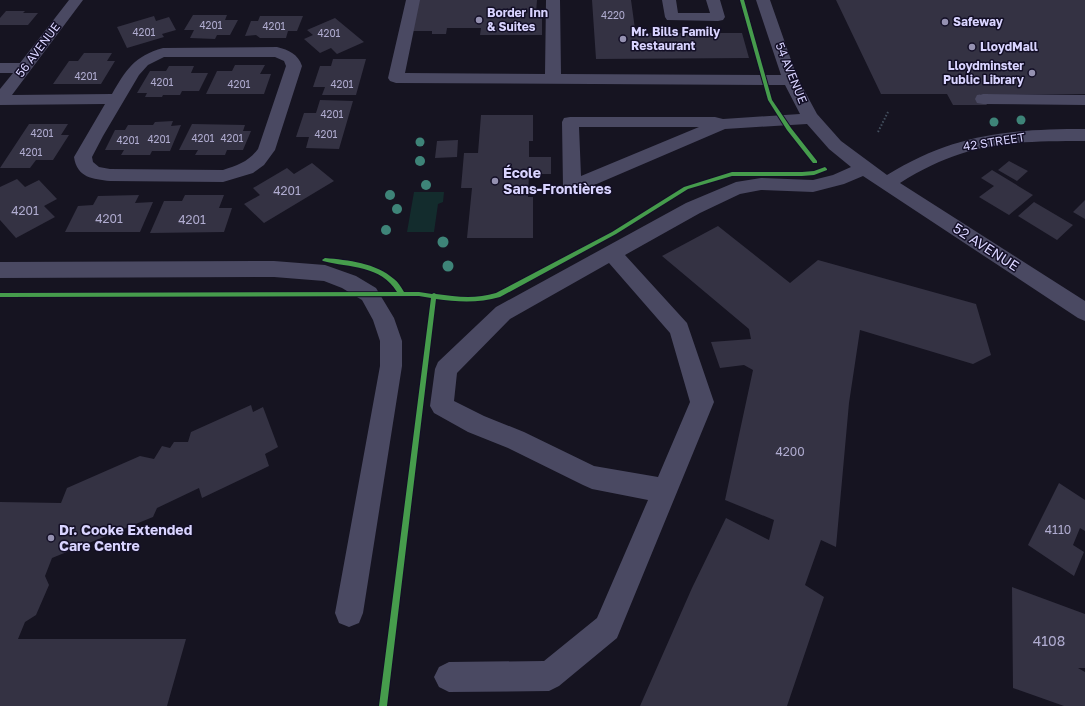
<svg xmlns="http://www.w3.org/2000/svg" width="1085" height="706" font-family="'Golos Text',sans-serif">
<rect width="100%" height="100%" fill="#161421"/>
<!-- green -->
<path fill="#132c2d" d="M414 192H444L443 202 438 204 434 232H407Z"/>
<!-- building -->
<path fill="#343243" d="M419 0H537L536 13H542V35H480L481 28H447L446 34H432V31H413Z
M592 0H631L635 29 643 33H742L749 58 596 59Z
M836 0H1085V94H980L987 105H953L947 94H881Z
M6 11H25L23 13H38L28 25H0V18Z
M193 15H227L225 20H238L230 35H217L215 39 190 38 194 30H184Z
M154 16 156 21 169 17 176 30 162 34 164 37 127 48 117 27Z
M260 16H303L297 31H288L286 38H260L256 35 245 36 251 21H258Z
M335 18 364 42 337 54 331 48 320 53 304 39 313 35 307 30Z
M84 53H112L107 61H115L101 84H53L69 61H78Z
M333 59H366L356 95H322L325 87H313L320 66H331Z
M235 65H265L260 74H271L264 94H206L217 71H232Z
M169 66H194L191 73H208L199 91H182L180 95H163L162 97H145L147 93H137L150 71H166Z
M320 100 353 101 339 149 306 148 309 137H296L304 113H316Z
M481 115H533V141H529V157H551V174H529L528 197H533V238H467L472 188H461L464 153H478Z
M173 121 171 126 181 125 170 151H152L150 155H121L124 150H105L115 130H125L128 125H153L155 122Z
M29 124H68L61 135H69L53 160H36L30 168H0Z
M192 124 245 125 243 131H251L243 150H227L225 155H195L198 150H179Z
M458 140 457 157 435 158 437 141Z
M1009 161 1028 171 1017 181 998 170Z
M312 163 334 181 264 223 244 204 260 195 253 188 287 168 294 174Z
M992 170 1033 195 1009 215 979 197 994 186 981 178Z
M17 179 25 187 39 180 57 199 44 206 55 217 16 238 0 220V187Z
M139 195 135 203 153 202 140 232H65L78 206 93 205 98 196Z
M185 195H224L219 208H232L224 232 150 233 164 201H182Z
M1085 200V219L1073 212Z
M1034 202 1073 225 1057 240 1018 216Z
M718 226 790 283 818 260 976 304 991 355 973 364 860 330 849 403 836 547 821 540 805 585 824 597 787 706H640L692 588 726 518 769 540 774 520 725 500 753 370 744 365 720 368 711 342 751 339 749 329 662 256Z
M251 405 253 412 263 407 278 447 265 454 269 466 202 498 199 488 157 508 153 517 52 558 45 576 49 585 36 615 25 622 18 639H186L167 706H0V502L61 503 67 488 140 456 154 459 162 446 170 448 174 442H188L191 432Z
M1059 483 1085 500V531L1080 528 1073 545 1084 552 1074 576 1028 545Z
M1012 587 1085 614V668H1078L1085 672V706H1064L1013 688Z"/>
<g fill="none" stroke-linecap="round" stroke-linejoin="round">
<!-- path -->
<path stroke="#44505f" stroke-width="2" stroke-dasharray="1.5 2" stroke-linecap="butt" d="M878 132 888 112"/>
<!-- minor -->
<path fill="#4a4962" fill-rule="evenodd" d="M69 0H83L12 95 112 94C126 70 134 56 163 48L277 47C289 50 298 54 302 66L275 150 264 165 253 173 223 182 110 181C93 179 77 178 74 157L105 104 0 105V89L13 73H0V63H20ZM164 57H275L284 61 286 66 258 149C248 162 238 165 223 170L110 169 99 167 93 162 92 157 103 136 139 75 148 65Z
M406 0H420L405 73 545 74 546 0H560L561 74 781 75 756 0H770L797 77 817 114 841 141 887 175C954 134 1009 129 1085 129V141C1011 141 965 142 900 183L1085 301V321L1078 318 863 176 844 184 813 192 761 190 740 194 700 213 625 255 687 323 714 402 617 638 559 686 549 691 449 692 439 687 434 677 439 667 449 662 544 661 597 618 648 500 592 489 583 485 508 448 468 432 434 413 430 406 435 369 438 362 496 307 686 203 736 182 761 178 813 180 833 175 851 167 829 149 807 124 725 129 578 192 572 193 566 192 563 187 562 122 564 118 570 117H715L723 119 800 114 785 85 396 83 390 81 388 78ZM579 127H699L581 176ZM609 263 670 333 690 402 658 477 594 466 524 432 484 416 454 401 457 373 510 319Z
M662 0H676L678 13H710L706 0H720L725 17 723 20 718 21 667 20 665 17Z
M983 94 1085 95V105L983 104 977 103 975 99 977 95Z
M274 261 325 265 356 276 376 288 394 318 402 341V366L363 613 359 623 349 627 339 623 335 613 380 366V341L373 320 362 300 342 288 324 281 274 277 0 278V262Z"/>
<!-- cycleway casing -->
<g stroke="#130f26" stroke-width="2">
<path id="cycleway" d="M740 0H744L772 100 791 128 817 161V163H813L787 130 768 100Z
M825 167 827 169V170L814 175 802 176H732L688 189 616 234 500 297C479 303 458 302 436 299L387 706H379L431 298 419 296 0 297V293L397 292C381 265 350 268 323 261L322 260 325 258C348 260 376 263 394 279 398 282 401 287 404 292H419L432 294 434 293 436 294C457 297 476 299 496 293L612 232 684 187 732 172H802L814 171Z"/>
</g>
<!-- cycleway -->
<use href="#cycleway" fill="#469c4c" fill-rule="evenodd"/>
</g>
<!-- trees -->
<g fill="#3e8478">
<circle cx="1021" cy="120" r="4.5"/>
<circle cx="994" cy="122" r="4.5"/>
<circle cx="420" cy="142" r="4.5"/>
<circle cx="420" cy="161" r="5"/>
<circle cx="426" cy="185" r="5"/>
<circle cx="390" cy="195" r="5"/>
<circle cx="397" cy="209" r="5"/>
<circle cx="386" cy="230" r="5"/>
<circle cx="443" cy="242" r="5.5"/>
<circle cx="448" cy="266" r="5.5"/>
</g>
<!-- markers -->
<g fill="#9591b1" stroke="#130f26" stroke-width="1.5">
<circle cx="479" cy="20" r="4"/>
<circle cx="945" cy="22" r="4"/>
<circle cx="623" cy="39" r="4"/>
<circle cx="972" cy="47" r="4"/>
<circle cx="1032" cy="73" r="4"/>
<circle cx="495" cy="181" r="4"/>
<circle cx="51" cy="538" r="4"/>
</g>
<g text-anchor="middle" stroke-width="3" stroke-linejoin="round" paint-order="stroke">
<!-- far-number labels -->
<g font-size="10" fill="#b0acd0">
<text x="613" y="19">4220</text>
<text x="211" y="29">4201</text>
<text x="274" y="30">4201</text>
<text x="144" y="36">4201</text>
<text x="329" y="37">4201</text>
<text x="86" y="80">4201</text>
<text x="162" y="86">4201</text>
<text x="239" y="88">4201</text>
<text x="342" y="88">4201</text>
<text x="332" y="118">4201</text>
<text x="42" y="137">4201</text>
<text x="326" y="138">4201</text>
<text x="203" y="142">4201</text>
<text x="232" y="142">4201</text>
<text x="159" y="143">4201</text>
<text x="128" y="144">4201</text>
<text x="31" y="156">4201</text>
</g>
<!-- far-poi labels -->
<g font-size="12" font-weight="bold" fill="#d9d4ff" stroke="#130f26" text-anchor="start">
<text x="487" y="17">Border Inn<tspan x="487" dy="14">&amp; Suites</tspan></text>
<text x="953" y="26">Safeway</text>
<text x="631" y="36">Mr. Bills Family<tspan x="631" dy="14">Restaurant</tspan></text>
<text x="980" y="51">LloydMall</text>
<text x="1024" y="70" text-anchor="end">Lloydminster<tspan x="1024" dy="14">Public Library</tspan></text>
</g>
<!-- far-street labels -->
<g font-size="12" fill="#d9d4ff" stroke="#130f26">
<text transform="translate(38 50) rotate(-53)" y="4">56 AVENUE</text>
<text transform="translate(791 73) rotate(68)" y="4">54 AVENUE</text>
<text transform="translate(994 142) rotate(-9)" y="4">42 STREET</text>
</g>
<!-- number labels -->
<g font-size="12" fill="#b0acd0">
<text x="287" y="195">4201</text>
<text x="25" y="215">4201</text>
<text x="109" y="223">4201</text>
<text x="192" y="224">4201</text>
<text x="790" y="456">4200</text>
<text x="1058" y="534">4110</text>
</g>
<!-- poi labels -->
<g font-size="14" font-weight="bold" fill="#d9d4ff" stroke="#130f26" text-anchor="start">
<text x="503" y="178">École<tspan x="503" dy="16">Sans-Frontières</tspan></text>
<text x="59" y="535">Dr. Cooke Extended<tspan x="59" dy="16">Care Centre</tspan></text>
</g>
<!-- street labels -->
<g font-size="14" fill="#d9d4ff" stroke="#130f26">
<text transform="translate(986 247) rotate(33)" y="5">52 AVENUE</text>
</g>
<!-- near-number labels -->
<g font-size="14" fill="#b0acd0">
<text x="1049" y="646">4108</text>
</g>
</g>
</svg>
